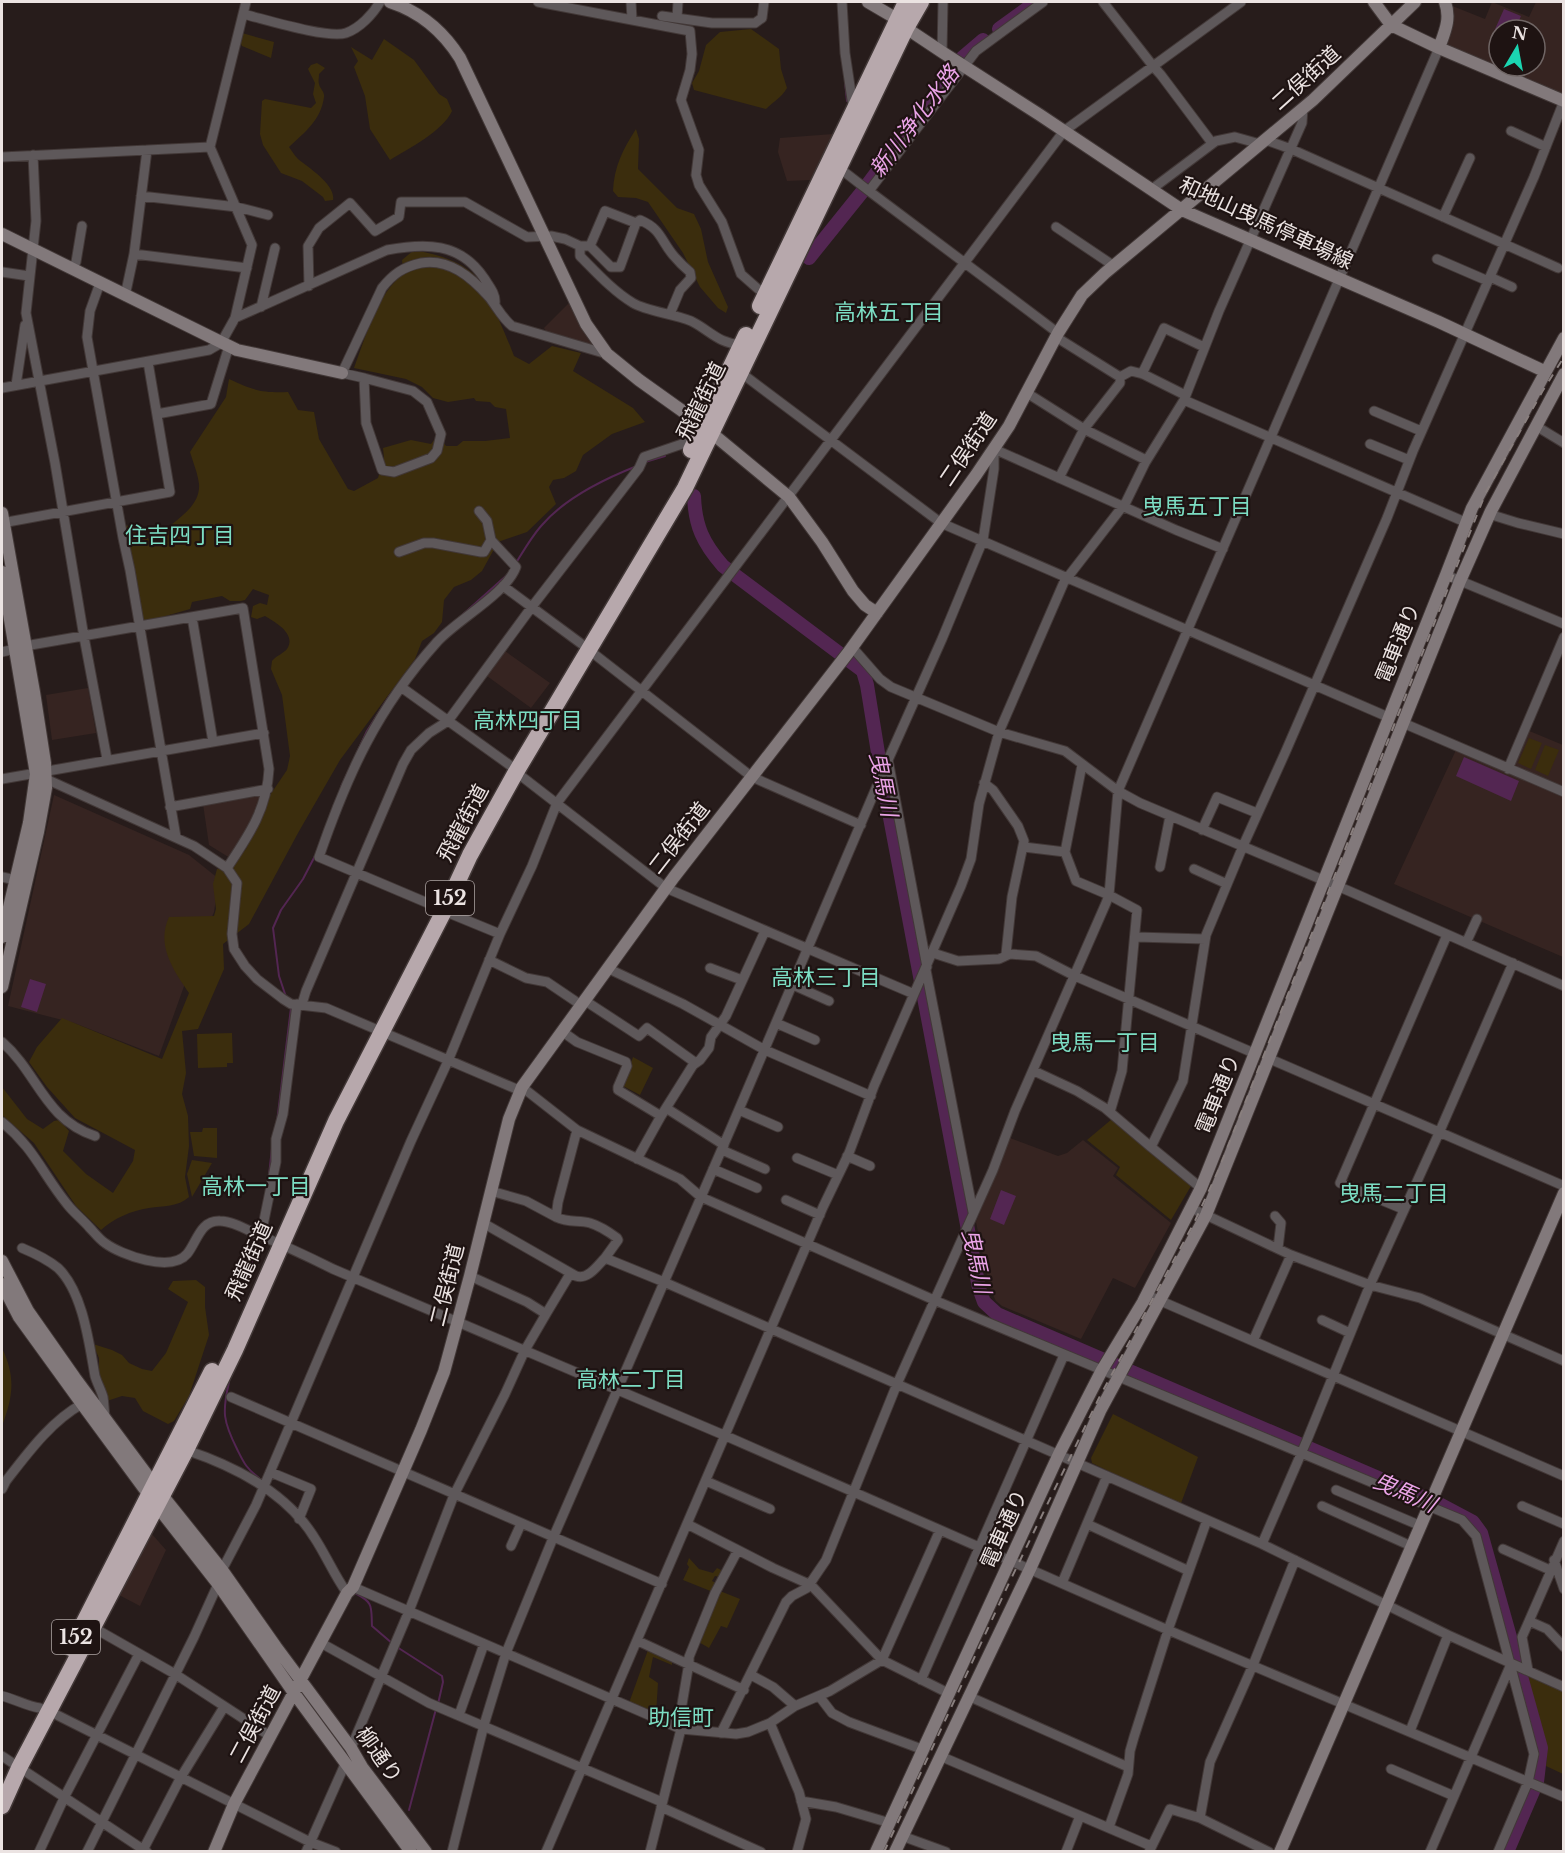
<svg xmlns="http://www.w3.org/2000/svg" width="1565" height="1853" font-family="'Libre Baskerville','Noto Sans JP',serif">
<rect width="100%" height="100%" fill="#271c1b"/>
<!-- built -->
<path fill="#362421" fill-rule="evenodd" d="M1492 2 1529 17 1536 2H1563V97L1443 46 1450 5 1485 19ZM1499 30H1535V66H1499Z
M833 134 810 180 787 181 778 152 780 138Z
M569 303 591 342 592 347 546 331 544 328Z
M505 651 550 683 531 708 487 676Z
M88 688 96 733 52 740 46 695Z
M1527 730 1563 745V788L1512 767Z
M1456 750 1563 797V957L1394 884Z
M265 793 259 812 230 858 209 845 203 804Z
M54 795 189 855 219 879 214 912 192 964 159 1056 74 1023 8 1006Z
M1010 1138 1058 1156 1067 1153 1083 1140 1118 1168 1113 1176 1171 1223 1135 1288 1113 1278 1081 1339 1002 1306 996 1301 990 1289 976 1222Z
M151 1533 166 1550 140 1606 119 1595Z"/>
<!-- green -->
<path fill="#3b2d0d" d="M751 29 779 49 781 69 787 88C781 98 774 101 766 109L694 90 692 83 699 71 706 45 720 32Z
M242 33 274 42 271 58 242 46 240 42Z
M384 39 414 60 439 94 447 99 452 111C443 131 408 149 390 160L370 129 365 96 354 67 358 61 351 47 372 60Z
M317 63 325 68 319 74C319 78 318 81 319 84 320 89 325 92 324 97 321 120 305 132 289 147 292 151 295 156 298 159 309 168 336 185 333 200L325 201 323 197 302 181 281 173 263 145 260 134 262 101 265 99 311 108 316 103 313 94 315 83 308 69 311 65Z
M636 129 639 139 638 169 677 208 694 214 701 229 708 262 728 307 726 313 718 308 700 287 683 253 648 202 636 198 618 197 613 191C614 167 623 149 636 129Z
M414 250C435 254 455 259 471 272 484 281 508 340 514 356L529 364 552 346 581 353 573 371 633 408 645 422 612 434 583 455 576 471 564 478 553 480 549 487 556 504 527 532 498 542 482 571 471 580 454 587 444 600 442 622 434 633 422 641 415 659 340 760 298 833 249 924 223 944 224 969 198 1029 182 1031 186 1073 182 1094 188 1116 189 1146 185 1177 189 1197C178 1207 163 1206 149 1208 131 1211 114 1218 101 1230L76 1206 34 1143 2 1115V1087L27 1119 43 1129 54 1121 59 1120 69 1131 63 1151 86 1174 113 1193 133 1161 135 1150 75 1118 47 1087 29 1062 37 1047 62 1018 162 1059 189 993C173 970 156 945 169 917L214 916 216 909 213 884 217 869 233 865 246 849 268 798 287 770 290 756 282 695 271 669 272 661C276 656 284 653 287 649 297 634 275 622 265 616L257 619 251 617 253 606 260 603 267 605 269 595 253 589 245 600 241 601H230L222 596 192 602 190 609 141 623 124 526 133 525 154 543C166 522 201 512 199 484 198 474 193 462 190 452L226 397 229 379C252 390 262 393 288 392L298 410 314 412 319 439 348 489 354 491 378 478 384 458 383 448 411 440 431 444 438 435 446 446H457L463 441H485L510 438 506 409 495 407 490 402 476 401 474 398 448 402 433 398 422 387 406 379 354 368C365 339 378 291 404 274L402 260Z
M1529 738 1542 743 1531 769 1518 763Z
M1545 745 1559 750 1548 776 1535 770Z
M232 1033 233 1063H227V1067L198 1068 197 1034Z
M633 1057 653 1068 640 1095 623 1086Z
M1112 1119 1191 1186 1171 1220 1116 1175 1120 1167 1087 1140Z
M203 1128H217V1158L194 1156 190 1132H202Z
M192 1160 212 1163 192 1197 187 1174Z
M196 1280 205 1287V1307L209 1335 189 1396 174 1421 168 1424 143 1411 135 1398 122 1396 107 1401 99 1375V1358L93 1344 112 1350 122 1355 129 1363 142 1369 152 1371 166 1353 188 1302 168 1289 173 1281Z
M2 1348C16 1377 13 1397 2 1426Z
M1113 1414 1198 1457 1180 1506 1092 1463 1091 1458Z
M689 1558 699 1569 713 1573 717 1568 725 1572 720 1577 715 1576 712 1581 718 1584 713 1592 683 1580 689 1567 687 1564Z
M720 1591 740 1599 727 1628 721 1626 709 1648 697 1641Z
M648 1650 672 1661V1665L653 1657 649 1677 658 1683 656 1714 629 1703Z
M1522 1672 1563 1692V1774L1546 1766 1547 1755Z"/>
<!-- water -->
<path fill="#532652" d="M1504 9 1521 16 1515 30H1499V39L1492 36Z
M1464 757 1519 781 1511 801 1456 776Z
M30 979 46 984 37 1012 21 1007Z
M1001 1190 1016 1196 1004 1225 990 1219Z"/>
<g fill="none" stroke-linecap="round" stroke-linejoin="round">
<!-- stream -->
<path stroke="#532652" stroke-width="2" d="M845 82 847 101
M645 462 665 456
M516 563C524 550 532 536 542 525 566 497 604 479 637 466
M460 617 507 575
M341 787 367 731 390 695
M286 997 279 976 273 928 281 910 303 879 316 854
M277 1122 291 1008
M269 1175 272 1148
M250 1272 257 1236
M229 1382C222 1412 223 1421 237 1449 244 1463 246 1468 259 1478
M355 1593C374 1603 371 1606 372 1626L393 1644
M397 1647 442 1676 443 1682 438 1704
M409 1810 436 1709"/>
<!-- river -->
<path stroke="#532652" stroke-width="14" d="M999 29 1036 2
M809 258 862 192 963 57 983 40
M694 496C695 526 703 543 723 566L863 671 867 685 880 765 979 1288 984 1302 997 1314 1441 1505 1473 1522 1481 1533 1541 1748 1537 1782 1507 1852"/>
<!-- street casing -->
<g stroke="#423837" stroke-width="11">
<path id="street" d="M538 2 690 31 692 54 690 70 681 100 699 150 696 175 699 185 722 222 741 274 758 289 766 292
M631 2 632 19
M842 2 845 53 853 106
M1043 2 976 51 869 191 1058 333
M1103 2 1153 66 1161 75 1212 143
M243 14C264 19 328 39 346 33 360 28 373 14 380 2
M662 16 712 23H755L762 18 764 2
M677 18 678 2
M942 52 943 2
M1511 131 1546 147
M1266 140 1291 149 1558 268
M33 155 36 221 26 313 55 463 84 637 107 759
M2 157 210 147 246 2
M838 167 869 191
M1152 189 1216 141 1235 137 1260 144
M141 196 237 207 268 215
M1443 217 1470 158
M1056 227 1114 266
M580 246H590L605 211 636 223 640 220C661 229 660 239 673 255 678 261 684 267 690 272L691 278 680 290 670 314
M590 246 611 267H620L636 223
M134 254 247 268
M1437 259 1488 281
M72 268 76 262 82 226
M2 272 29 276
M1490 277 1512 287
M100 283 90 311 87 337 123 538 130 570 176 837
M309 286 308 246 319 228 350 203 375 231 399 217 401 202H465L527 237 551 236 565 239 580 246V256C596 272 613 291 633 303 646 311 674 314 691 321 708 329 720 345 741 344
M125 296 134 254 147 150
M261 307 275 248
M235 318 387 250C425 243 460 242 484 278 489 286 496 294 495 303
M1056 337 1120 377 1131 371 1143 374 1185 395
M740 372 941 523 1388 717
M1142 374 1164 328 1204 347
M364 378 413 391 427 402 441 434 437 451 431 458 394 472 382 470 366 423 364 378 342 373 382 288C393 274 403 267 421 263 449 258 471 277 489 297 497 307 502 318 512 326L607 354
M16 385 25 325
M2 388 209 350 221 343 235 318 252 245 210 147
M1027 393 1084 429 1146 460
M1184 400 1465 522
M1374 411 1421 431
M157 414 211 404 229 346
M1541 429 1564 443
M1370 444 1409 460
M1059 478 1084 429 1120 383V377
M1489 514 1518 523 1564 534
M2 523 170 492 148 362
M399 552 424 543H433L481 552H484L491 540
M1446 575 1564 624
M503 586 583 645
M192 617 213 742
M25 646 243 608 269 769C267 809 249 835 227 868
M852 647 880 679 891 687 999 732 1065 751 1118 791 1140 803 1349 891 1564 986
M589 650 752 777 861 825
M2 652 15 649
M401 687 511 766 516 772 666 888 914 994
M1403 723 1564 792
M888 760 927 967
M1508 769 1564 637
M2 779 264 733
M46 779 194 846 227 868 237 883 232 934 234 949 245 966 257 979 283 999 291 1004 326 1008 521 1091
M984 783 993 790 1018 826 1024 841 1012 897 1006 954
M170 807 268 789
M1202 830 1217 797 1257 813
M1024 847 1065 852 1076 881 1109 895 1137 910 1122 1071 1110 1112
M1065 852 1082 765
M1160 867 1170 816
M1194 869 1227 884
M2 877 16 880
M437 907 319 857C348 773 377 709 437 642 458 619 506 594 516 567L491 540 487 521 479 511
M444 911 500 934 532 866 557 803 1064 131 1241 2
M1136 937 1205 939
M1466 943 1477 919
M933 953 958 961 999 959 1010 954 1036 956 1075 976 1256 1054
M489 960 526 978 547 982 581 1005
M607 968 683 1004 765 1050 871 1096
M710 968 742 980
M926 970 973 1212
M793 985 829 1001
M584 1000 639 1036 647 1028 693 1061V1065L661 1116
M302 1004 306 991 403 764 411 750 429 733 448 721 531 608 639 468 644 457 685 443 693 446
M776 1023 815 1040
M563 1032 577 1042 626 1062 627 1066 618 1087V1090L661 1116 637 1159
M2 1042C38 1073 44 1119 95 1136
M1270 1059 1564 1186
M693 1065 700 1060 709 1048 711 1037 726 1016 765 931
M1034 1071 1077 1091 1105 1108 1151 1147
M522 1087 577 1130 680 1179 701 1197 934 1300 1462 1520 1476 1536 1534 1754 1528 1782 1498 1852
M666 1108 724 1145
M739 1110 778 1127
M2 1122C34 1148 42 1173 67 1204 73 1212 82 1219 89 1227 94 1232 99 1239 105 1243 121 1255 171 1273 187 1254 197 1242 200 1220 220 1221 231 1221 244 1228 254 1233 281 1244 307 1256 333 1269L726 1436 1168 1630 1564 1797
M577 1130 558 1202 556 1217C568 1223 578 1220 590 1223 600 1226 609 1232 617 1238L618 1240 605 1258
M722 1150 765 1169
M847 1156 870 1166
M797 1158 838 1175
M713 1169 757 1188
M1201 1188 1151 1147 1183 1081 1206 935 1243 846 1285 753 1387 518 1413 451 1534 177 1564 101
M491 1191 526 1201 556 1217
M786 1200 820 1215
M1191 1208 1291 1255 1370 1285 1420 1298 1564 1361
M1403 1209 1340 1183 1447 935
M1275 1216 1281 1223 1278 1248
M483 1223 576 1276C588 1280 597 1266 605 1258L664 1282 1262 1544 1448 1635 1564 1687
M261 1235 276 1162V1139L283 1114 297 1004
M22 1248C34 1253 47 1259 58 1268 83 1292 89 1343 95 1376 97 1383 101 1390 103 1397 104 1403 104 1410 105 1416
M470 1276 527 1302 546 1314 570 1274
M1147 1295 1564 1476
M1322 1320 1350 1333
M1253 1341 1291 1255
M231 1397 662 1584
M186 1450C234 1466 286 1492 314 1537 326 1555 334 1575 347 1593
M270 1472 311 1489 299 1519
M706 1481 770 1509
M2 1489 6 1481C27 1454 51 1421 82 1404
M1336 1490 1421 1526
M1322 1506 1411 1546
M1522 1506 1564 1524
M687 1524 773 1568 811 1585 882 1660 950 1694
M1087 1524 1189 1571
M1262 1544 1307 1440 1370 1285 1439 1133 1513 963
M511 1546 521 1524
M1503 1549 1550 1570
M1554 1560 1564 1589
M1062 1583 1107 1476
M353 1587 681 1729 736 1734 748 1732 770 1723 795 1706 830 1691 882 1660 940 1530
M1529 1621 1547 1629 1564 1647
M94 1628 175 1674 270 1736
M638 1641 744 1690
M321 1643 429 1703 662 1802
M1528 1670 1522 1637 1564 1541
M751 1675 773 1687 795 1706
M921 1680 1064 1355
M2 1696C15 1699 26 1706 40 1708
M819 1696 832 1713 849 1722 924 1750
M968 1696 1128 1767
M49 1711 310 1842 336 1852
M459 1715 484 1644
M770 1723 799 1792 806 1819 797 1852
M678 1728 689 1663V1657L715 1593 738 1550
M1410 1731 1448 1635
M721 1733 786 1602 792 1596 807 1588 826 1560 897 1384 993 1170 1015 1111 1106 903 1109 895 1118 791 1439 48
M351 1748 409 1611 454 1495 505 1394 525 1350 546 1314
M2 1756 147 1852
M940 1756 1151 1846
M1391 1769 1454 1796
M801 1801 836 1807 890 1823
M661 1807 761 1852
M1200 1818 1269 1852
M1109 1827 1128 1774 1130 1751 1134 1737 1168 1630 1207 1520
M902 1836 946 1852
M39 1852 65 1796 139 1654
M87 1852 194 1637 218 1584 222 1570 256 1505 411 1141 448 1061 500 934
M142 1852 181 1777 224 1707
M306 1852 346 1762
M452 1852 484 1725 506 1653 553 1538 731 1128 888 760 942 639 983 540 994 469V449L1176 530 1223 549
M546 1852 823 1207 849 1153 874 1086 961 886 971 859 979 804 999 732 1064 582 1126 502 1145 463 1184 400 1219 311 1302 123 1303 107
M650 1852 681 1729
M1066 1852 1080 1816
M1149 1852 1170 1809 1200 1818 1210 1762 1253 1665 1295 1560
M1430 1852 1511 1664"/>
</g>
<!-- secondary casing -->
<g stroke="#423837" stroke-width="14">
<path id="secondary" d="M390 2C421 12 443 31 460 58L586 324 607 354 639 380 702 425 789 497 822 542 853 591 865 605 877 613
M868 2 897 19 906 28 942 52 1040 115 1182 210 1439 322 1544 371
M1374 2 1391 25 1439 48 1564 101
M1439 48C1445 31 1451 19 1445 2
M2 234 237 350 342 373
M2 513 34 692 45 763 46 788 38 832 2 987
M2 572 36 774 29 823 2 937
M2 1261 28 1311 75 1378 162 1495 222 1570 276 1647 351 1748 362 1767 426 1852
M2 1284 19 1317 82 1404 157 1506 218 1584 294 1693 411 1852
M214 1852 234 1804 347 1593 353 1587 421 1430 444 1372 470 1276 509 1119 522 1087 674 877 848 653 976 475 1009 426 1058 333 1082 295 1105 273 1313 100 1415 2
M876 1852 1059 1454 1102 1370 1143 1302 1201 1188 1446 575 1472 508 1564 338
M895 1852 1030 1569 1100 1411 1206 1215 1460 581 1491 511 1564 374
M1280 1852 1564 1193"/>
</g>
<!-- highway casing -->
<g stroke="#423837" stroke-width="19">
<path id="highway" d="M760 306 906 2
M691 450 746 335
M71 1648 212 1371
M2 1806 19 1768 186 1450 235 1350 336 1121 444 911 470 855 516 772 685 488 906 28 921 2"/>
</g>
<!-- street -->
<use href="#street" stroke="#5e585a" stroke-width="9"/>
<!-- secondary -->
<use href="#secondary" stroke="#82797b" stroke-width="12"/>
<!-- highway -->
<use href="#highway" stroke="#b7a8ac" stroke-width="16"/>
<!-- rail -->
<path stroke="#897f7e" stroke-width="2" stroke-dasharray="8 8" stroke-linecap="butt" d="M884 1852 1009 1583 1099 1398 1194 1223 1219 1169 1486 492 1542 392 1564 357"/>
</g>
<g text-anchor="middle" stroke-width="4.5" stroke-linejoin="round" paint-order="stroke">
<!-- shield labels -->
<g fill="#1e1312" stroke="#aea5a4" stroke-width="1.5">
<rect x="426" y="881" width="48" height="34" rx="4.5"/>
<rect x="52" y="1620" width="48" height="34" rx="4.5"/>
</g>
<g font-size="20" font-weight="bold" fill="#ebe3e2">
<text x="450" y="905">152</text>
<text x="76" y="1644">152</text>
</g>
<!-- street labels -->
<g font-size="21" fill="#ebe3e2" stroke="#1e1312">
<text transform="translate(1306 78) rotate(-42)" y="7">二俣街道</text>
<text transform="translate(1266 223) rotate(25)" y="7">和地山曳馬停車場線</text>
<text transform="translate(701 401) rotate(-64)" y="7">飛龍街道</text>
<text transform="translate(968 449) rotate(-56)" y="7">二俣街道</text>
<text transform="translate(1398 643) rotate(-68)" y="7">電車通り</text>
<text transform="translate(463 823) rotate(-62)" y="7">飛龍街道</text>
<text transform="translate(679 838) rotate(-52)" y="7">二俣街道</text>
<text transform="translate(1218 1094) rotate(-68)" y="7">電車通り</text>
<text transform="translate(249 1261) rotate(-66)" y="7">飛龍街道</text>
<text transform="translate(447 1285) rotate(-76)" y="7">二俣街道</text>
<text transform="translate(1004 1529) rotate(-66)" y="7">電車通り</text>
<text transform="translate(255 1724) rotate(-62)" y="7">二俣街道</text>
<text transform="translate(379 1755) rotate(55)" y="7">柳通り</text>
</g>
<!-- water labels -->
<g font-size="22" font-style="italic" fill="#eba4e8" stroke="#1e1312">
<text transform="translate(914 121) rotate(-53)" y="8">新川浄化水路</text>
<text transform="translate(884 784) rotate(79)" y="8">曳馬川</text>
<text transform="translate(977 1261) rotate(78)" y="8">曳馬川</text>
<text transform="translate(1405 1492) rotate(24)" y="8">曳馬川</text>
</g>
<!-- neighbourhood labels -->
<g font-size="22" fill="#7cddc3" stroke="#1e1312">
<text x="889" y="320">高林五丁目</text>
<text x="1197" y="514">曳馬五丁目</text>
<text x="180" y="543">住吉四丁目</text>
<text x="528" y="728">高林四丁目</text>
<text x="826" y="985">高林三丁目</text>
<text x="1105" y="1050">曳馬一丁目</text>
<text x="256" y="1194">高林一丁目</text>
<text x="1394" y="1201">曳馬二丁目</text>
<text x="631" y="1387">高林二丁目</text>
<text x="681" y="1725">助信町</text>
</g>
</g>
<!-- border -->
<rect width="1565" height="1853" fill="none" stroke="#ebe3e2" stroke-width="6"/>
<!-- north arrow -->
<g transform="translate(1517 48) rotate(10)"><circle r="28" fill="#1e1312" stroke="#706665" stroke-width="1.5"/>
<path d="M0-4.5L10 22L0 15L-10 22Z" fill="#1bd5b1"/>
<text y="-9" font-size="16" font-weight="bold" text-anchor="middle" fill="#ebe3e2">N</text>
</g>
</svg>
